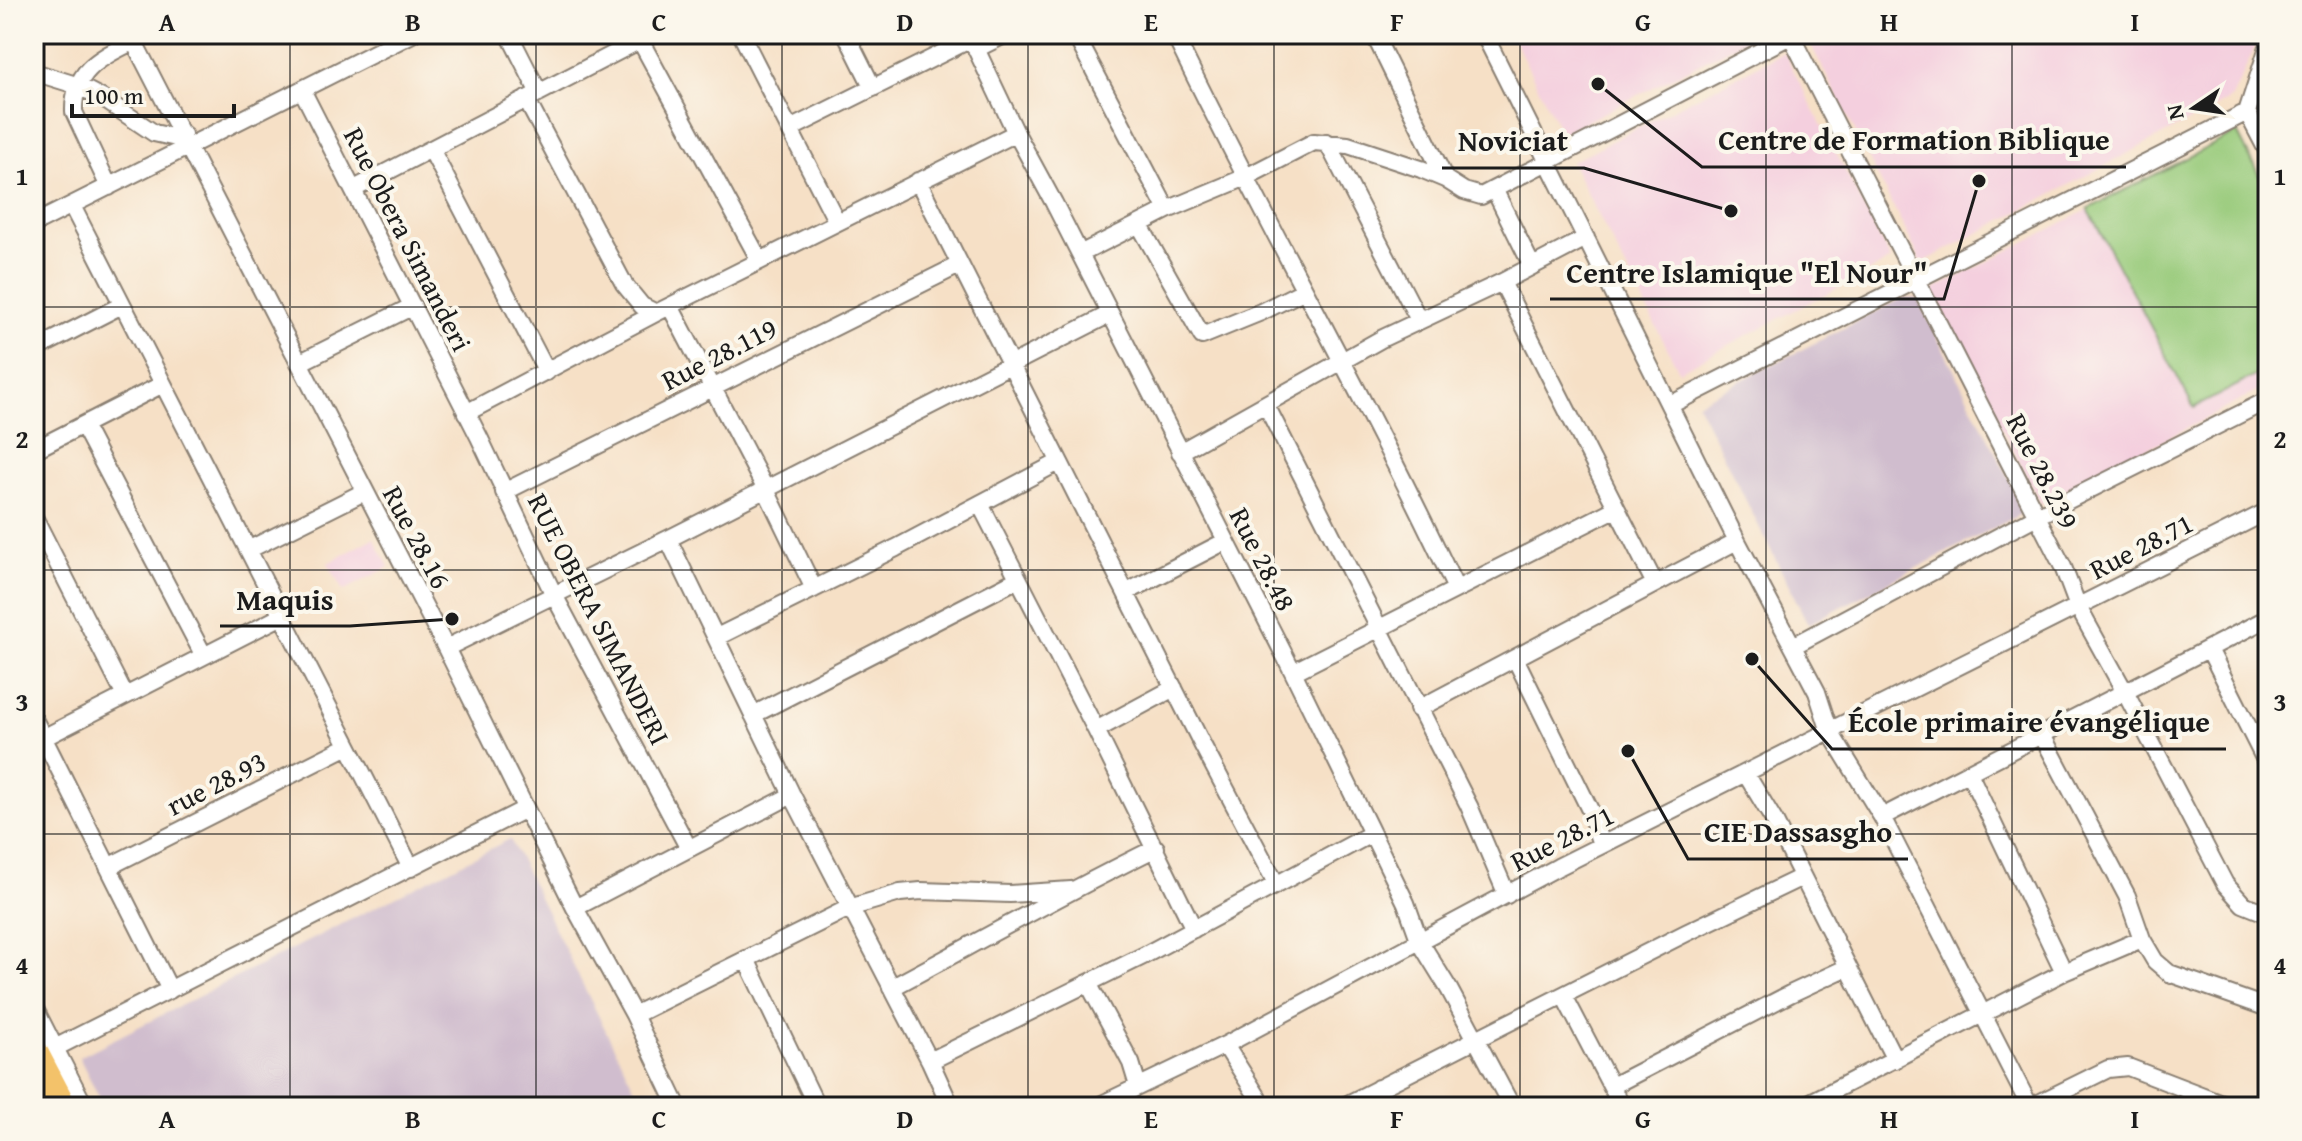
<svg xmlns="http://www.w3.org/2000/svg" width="2302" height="1141" font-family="'Gentium Book Plus',serif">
<rect width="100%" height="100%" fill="#fbf7ec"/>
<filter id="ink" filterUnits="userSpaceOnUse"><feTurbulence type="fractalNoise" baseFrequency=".0125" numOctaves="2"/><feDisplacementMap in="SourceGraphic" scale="16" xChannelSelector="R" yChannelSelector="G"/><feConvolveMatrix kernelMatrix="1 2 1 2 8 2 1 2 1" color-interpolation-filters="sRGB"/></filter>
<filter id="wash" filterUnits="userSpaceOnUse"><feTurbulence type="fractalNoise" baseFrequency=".006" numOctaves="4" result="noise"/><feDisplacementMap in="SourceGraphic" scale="32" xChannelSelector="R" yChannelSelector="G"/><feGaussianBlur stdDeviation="1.8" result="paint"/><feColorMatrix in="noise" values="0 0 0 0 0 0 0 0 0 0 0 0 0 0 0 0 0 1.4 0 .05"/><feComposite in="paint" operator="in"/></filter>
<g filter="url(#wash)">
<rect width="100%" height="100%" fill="#f6e0c6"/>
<!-- built -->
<path fill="#f4cfde" d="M1511 34H1757L1562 134Z
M1823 34H2261L2232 98 1922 263 1809 41Z
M1784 52 1891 260 1679 371 1571 162Z
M2237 132 2268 193V386L2041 504 1931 291Z
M374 538 389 567 343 591 328 563Z"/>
<!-- industrial -->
<path fill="#d0bdce" d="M1905 297 1918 299 2021 503 2023 513 1808 624 1697 403Z
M510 839 644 1107H104L79 1057Z"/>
<!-- green -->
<path fill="#98ca7a" stroke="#5a734b" stroke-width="2" d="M2237 132 2268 193V369L2194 408 2088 209Z"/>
</g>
<g filter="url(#ink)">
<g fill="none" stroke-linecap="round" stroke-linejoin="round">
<!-- minor casing -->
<g stroke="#897e71" stroke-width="20">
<path id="minor" d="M130 34 446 648 575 908 634 1015 678 1107
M509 34 539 93
M741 34 837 222
M846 34 873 88
M969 34 1016 133 1054 203 1293 672 1406 903 1420 942 1449 989 1512 1107
M1075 34 1167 210
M1174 34C1264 221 1368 401 1456 589
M1374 34 1445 179 1464 191 1481 196 1794 34
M1484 34 1737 541 1817 692 1830 732 1882 817 2030 1107
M1790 34 2063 567 2078 607 2125 692 2225 884 2243 904 2268 914
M640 40 760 261
M2268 47 2247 112 2268 152
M976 49 1006 34
M34 72 79 86 102 98 154 133 172 137 183 134
M302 90 479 437 554 595 688 847
M526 99 624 284 642 306 656 313
M792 128 971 39
M1327 142 1419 320
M432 151 547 372
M918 181 1203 746 1276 884
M109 187 74 112C73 69 101 58 134 41
M354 189 652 34
M1495 191 1532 266
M72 206 411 868
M34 224 412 34
M1139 224 1202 336 1261 312 1303 291
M1080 254 1167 210 1246 177 1314 142 1348 145 1421 169 1445 179
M1502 282 1655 584
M670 306 765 488 814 589
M34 350 122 305
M299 363 413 306
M1266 405 1469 806 1507 895
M1670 405 2247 112
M466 413 656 313 1016 133
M83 425 204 656
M34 450 163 384
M1180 452 1383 338 1502 282 1586 238
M504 492 959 265
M980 504 1096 730 1194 929
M34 517 125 696
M668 539 792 795 930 1061 951 1107
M248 550 364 492
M1127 592 1226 541
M717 637 896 548 1059 462
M1793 646 2037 516 2268 400
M446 648 668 539 1110 314
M2209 649 2268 766
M1515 658 1590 810 1601 845
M1293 672 1615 509
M1418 709 1737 541
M753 715 1018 579
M34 719 170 990
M1096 730 1174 688
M2042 735 2127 896 2142 939 2155 961 2169 973 2268 1008
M43 738 282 616
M1969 773 2064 972
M1746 774 1775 822 1895 1060
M1882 817 2268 618
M108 867 348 746
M575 908 792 795
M746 959 817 1107
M1088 983 1131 1063 1138 1086
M891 988C979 941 1066 892 1156 848
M1564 996 1622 1107
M34 1007 85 1107
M634 1015 849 908 900 893 921 891 1010 894 1071 890
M1225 1045 1264 1107
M55 1048 525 809
M930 1061 1143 956 1371 834
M1612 1086 1790 994 1848 967
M1378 1088 1388 1107
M1096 1107 1225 1045 1558 867 2268 511
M1342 1107 1686 933 1802 877
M1801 1107 2064 972 2142 939
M2031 1107 2108 1069 2128 1067 2232 1107"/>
</g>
<!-- highway casing -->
<g stroke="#897e71" stroke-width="28">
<path id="highway" d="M34 1048 65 1107
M34 1087 44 1107"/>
</g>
<!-- minor -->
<use href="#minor" stroke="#fff" stroke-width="16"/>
<!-- highway -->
<use href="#highway" stroke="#f3c26a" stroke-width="24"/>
</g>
</g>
<!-- grid -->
<path fill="none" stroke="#1c1c1c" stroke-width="2" stroke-opacity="0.55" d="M290 34V1107M536 34V1107M782 34V1107M1028 34V1107M1274 34V1107M1520 34V1107M1766 34V1107M2012 34V1107M34 307H2268M34 570H2268M34 834H2268"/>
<g text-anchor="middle" stroke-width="8" stroke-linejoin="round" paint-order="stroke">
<!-- street labels -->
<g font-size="28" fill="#1c1c1c" stroke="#fbf7ec">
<text transform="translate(408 239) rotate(63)" y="10">Rue Obera Simanderi</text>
<text transform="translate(719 354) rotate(-27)" y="10">Rue 28.119</text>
<text transform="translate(2043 471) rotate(63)" y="10">Rue 28.239</text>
<text transform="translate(417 537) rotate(62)" y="10">Rue 28.16</text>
<text transform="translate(2141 546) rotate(-27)" y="10">Rue 28.71</text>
<text transform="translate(1263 559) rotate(63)" y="10">Rue 28.48</text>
<text transform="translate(599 619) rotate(63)" y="10">RUE OBERA SIMANDERI</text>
<text transform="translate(216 783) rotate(-27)" y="10">rue 28.93</text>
<text transform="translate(1562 838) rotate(-27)" y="10">Rue 28.71</text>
</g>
</g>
<!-- callouts -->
<path fill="none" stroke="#1c1c1c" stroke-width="3" d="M1598 84L1702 167H2126M1731 211L1584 168H1442M1979 181L1944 299H1550M452 619L350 626H220M1752 659L1832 749H2226M1628 751L1688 859H1908"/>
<g fill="#1c1c1c" stroke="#fbf7ec" stroke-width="3">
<circle cx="1598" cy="84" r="8"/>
<circle cx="1731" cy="211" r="8"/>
<circle cx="1979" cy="181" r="8"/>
<circle cx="452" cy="619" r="8"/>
<circle cx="1752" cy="659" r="8"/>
<circle cx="1628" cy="751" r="8"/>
</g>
<g font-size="30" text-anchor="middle" font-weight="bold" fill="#1c1c1c" stroke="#fbf7ec" stroke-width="8" stroke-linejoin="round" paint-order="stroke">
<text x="1914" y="150">Centre de Formation Biblique</text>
<text x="1513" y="151">Noviciat</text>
<text x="1747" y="283">Centre Islamique "El Nour"</text>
<text x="285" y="610">Maquis</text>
<text x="2029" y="732">École primaire évangélique</text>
<text x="1798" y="842">CIE Dassasgho</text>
</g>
<!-- margin -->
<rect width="2302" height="1141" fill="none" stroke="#fbf7ec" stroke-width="88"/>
<!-- north arrow -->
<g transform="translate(2194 108) rotate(257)" stroke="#fbf7ec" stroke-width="6" paint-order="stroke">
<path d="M0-6L14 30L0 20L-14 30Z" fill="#1c1c1c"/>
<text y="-12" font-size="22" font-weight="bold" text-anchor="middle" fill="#1c1c1c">N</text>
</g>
<!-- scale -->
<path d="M72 104v12h162v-12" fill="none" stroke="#1c1c1c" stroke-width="4"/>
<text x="84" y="104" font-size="24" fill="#1c1c1c" stroke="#fbf7ec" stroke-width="6" paint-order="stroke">100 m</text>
<rect x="44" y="44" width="2214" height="1053" fill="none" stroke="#1c1c1c" stroke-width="3"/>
<g font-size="26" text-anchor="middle" font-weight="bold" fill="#1c1c1c">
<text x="167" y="31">A</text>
<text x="413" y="31">B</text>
<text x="659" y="31">C</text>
<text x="905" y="31">D</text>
<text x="1151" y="31">E</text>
<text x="1397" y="31">F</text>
<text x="1643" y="31">G</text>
<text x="1889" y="31">H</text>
<text x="2135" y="31">I</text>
<text x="22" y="185">1</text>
<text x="2280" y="185">1</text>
<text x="22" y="448">2</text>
<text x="2280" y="448">2</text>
<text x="22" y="711">3</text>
<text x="2280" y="711">3</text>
<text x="22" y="974">4</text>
<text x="2280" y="974">4</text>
<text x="167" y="1128">A</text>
<text x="413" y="1128">B</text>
<text x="659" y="1128">C</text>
<text x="905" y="1128">D</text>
<text x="1151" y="1128">E</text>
<text x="1397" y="1128">F</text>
<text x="1643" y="1128">G</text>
<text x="1889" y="1128">H</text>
<text x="2135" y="1128">I</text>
</g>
</svg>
